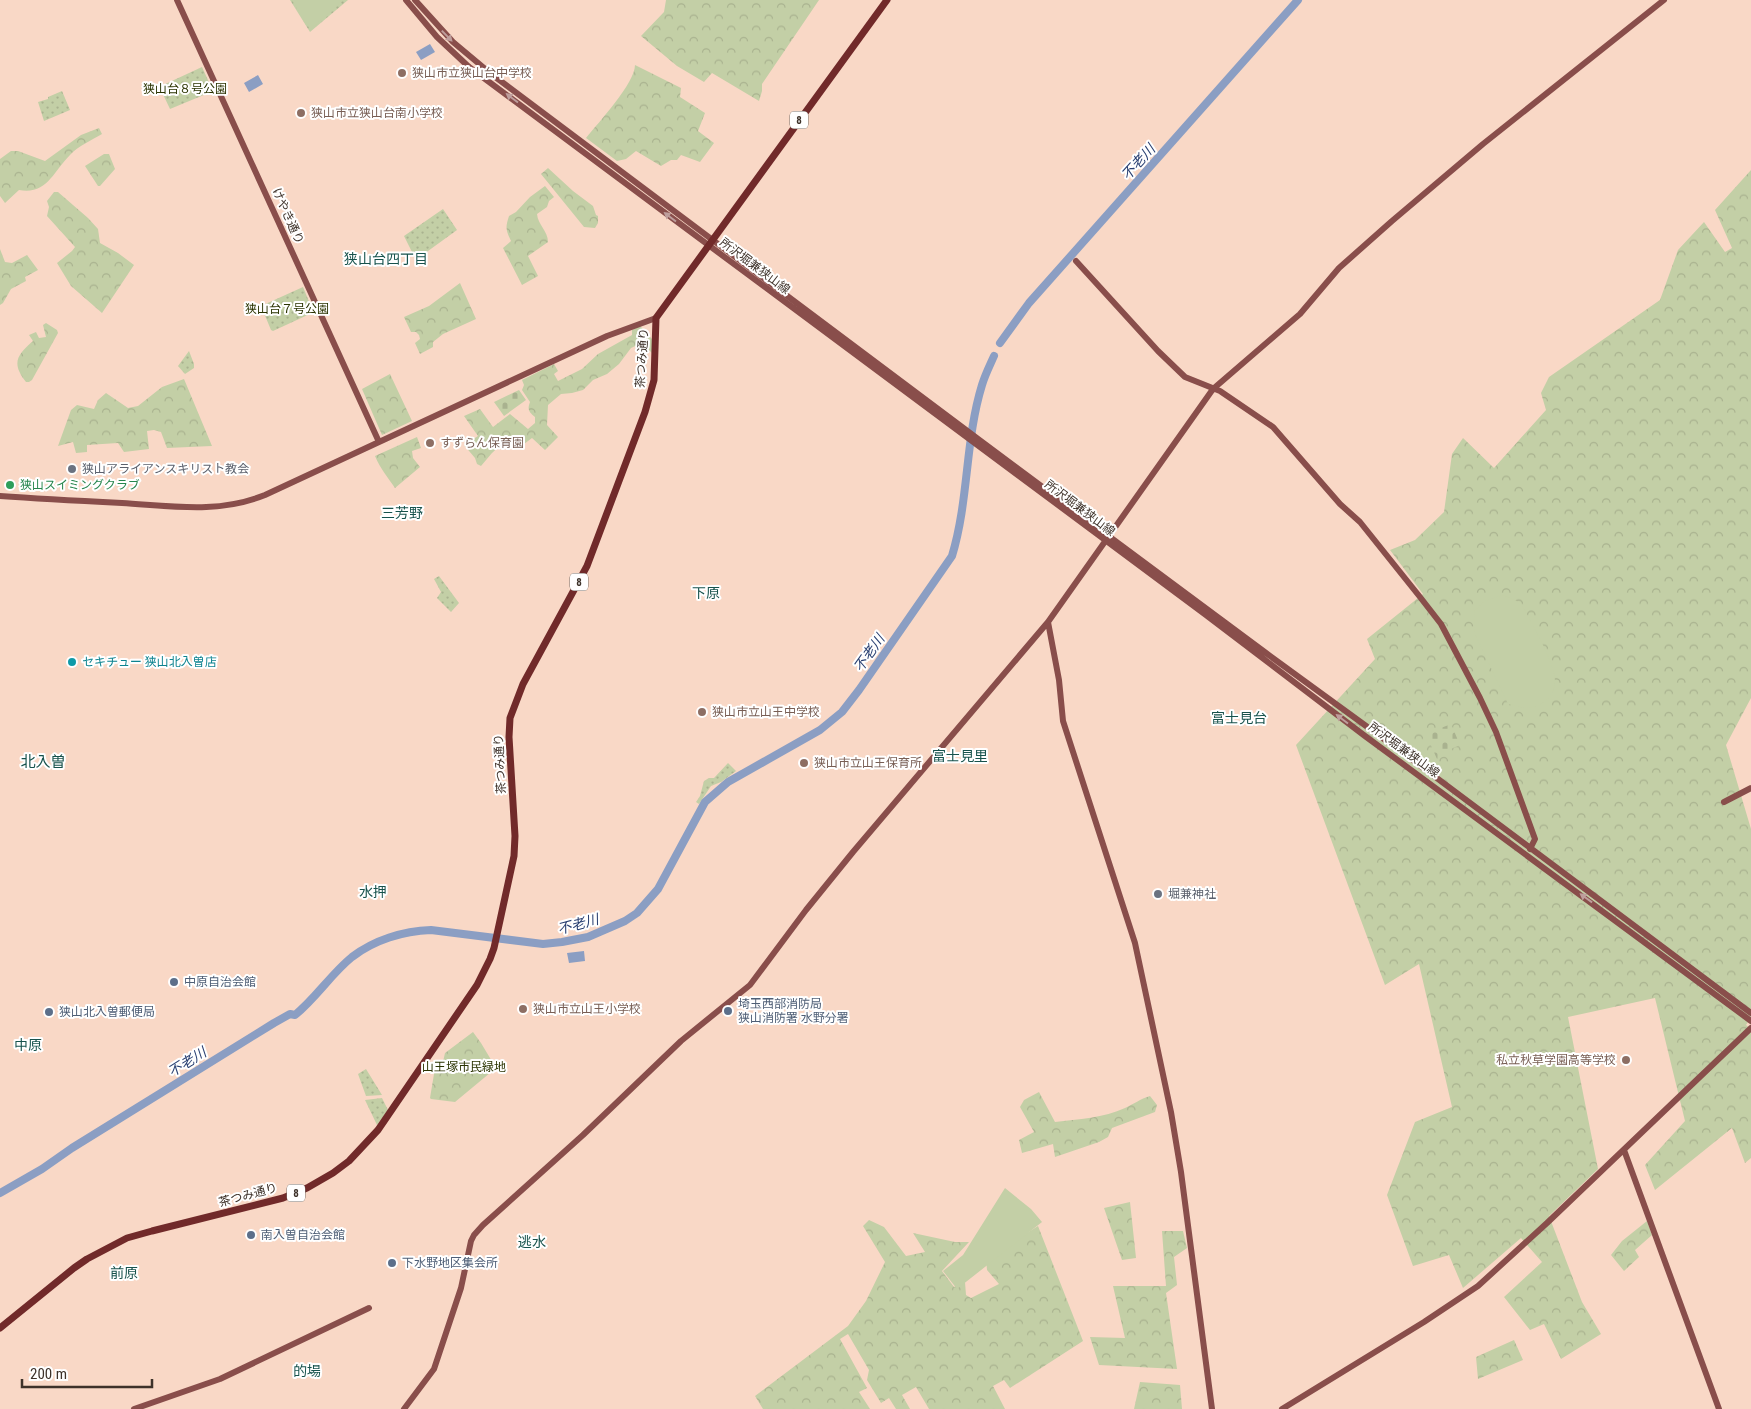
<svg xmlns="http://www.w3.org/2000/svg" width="1751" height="1409" font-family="'Roboto Condensed','Noto Sans JP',sans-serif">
<defs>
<pattern id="green-dots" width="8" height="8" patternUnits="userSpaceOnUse" patternTransform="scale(1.25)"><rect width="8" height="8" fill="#c3cfa6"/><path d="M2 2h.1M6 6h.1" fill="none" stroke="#a9b28f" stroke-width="1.8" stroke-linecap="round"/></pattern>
<pattern id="forest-crowns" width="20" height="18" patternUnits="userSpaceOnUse" patternTransform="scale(1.25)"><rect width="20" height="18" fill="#c3cfa6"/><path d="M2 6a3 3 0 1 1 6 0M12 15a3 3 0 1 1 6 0" fill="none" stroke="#a9b28f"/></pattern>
<pattern id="cemetery-stones" width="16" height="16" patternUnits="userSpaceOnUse" patternTransform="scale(1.25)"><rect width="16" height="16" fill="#c3cfa6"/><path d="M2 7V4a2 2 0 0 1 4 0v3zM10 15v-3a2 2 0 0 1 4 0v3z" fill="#a9b28f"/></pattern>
</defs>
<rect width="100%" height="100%" fill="#f9d8c6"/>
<!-- green -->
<path fill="url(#green-dots)" d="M290 0H348L310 32Z
M202 67 212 89 211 92 170 109 160 88 161 86Z
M62 91 70 110 44 121 38 102 48 99V97Z
M443 209 457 230 417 259 415 258 404 236Z
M303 287 313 311 312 313 273 331 271 330 261 306Z
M189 351 194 364V368L185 374 178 366Z
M439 576 459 603 451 612 437 598 441 592 434 579Z
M728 763 736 771 721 782 711 786 699 804 696 802 700 796 704 781 709 778H714Z
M366 1069 382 1095 366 1096 358 1074Z
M382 1098 388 1110 377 1125 365 1100Z"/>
<!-- forest -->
<path fill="url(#forest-crowns)" d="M666 0H819L762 84V91L759 101 712 73 704 82 677 66 641 36 664 12Z
M635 65 681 88 680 97 705 113 698 131 714 143 700 162 681 155 677 160H671L661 166 636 151 626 159 617 161 586 138C599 122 635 83 635 65Z
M99 128 102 134C92 140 78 146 70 155 53 172 47 195 19 190L5 203 0 196V159L11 151H18L45 161 81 135Z
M104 154H109L115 169 100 186H98L85 166Z
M548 168 573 191 593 206 596 215 598 216V223L595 228 584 227 541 174Z
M1751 170V698L1726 745 1751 829V1018L1746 1025 1751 1029V1158L1745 1163 1732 1128 1655 1190 1645 1165 1685 1121 1655 998 1568 1017 1598 1169 1549 1216 1582 1302 1601 1334 1561 1359 1544 1324 1530 1330 1504 1297 1542 1262 1521 1238 1463 1288 1449 1255 1413 1266 1387 1195 1415 1122 1452 1107 1419 964 1385 985 1296 745 1375 659 1367 639 1423 594 1390 550 1415 540 1444 512 1452 454 1463 438 1494 468 1546 410 1541 393 1549 377 1660 300 1678 250 1704 222 1725 252 1732 248 1715 210Z
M545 186 554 197 549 201 547 207 537 214C538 225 548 231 548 242L528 256 538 276 522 285 503 248 511 241C506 230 505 228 509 216L516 212 530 197Z
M54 192H58L88 218 98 229 100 243 118 253 134 265 102 313 71 286 57 263 72 251 75 247 47 216 49 207 47 201Z
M0 249 5 262 12 263 27 255 38 270 25 277 26 281 11 289 3 303 0 305Z
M460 283 476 319 443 334 433 342V347L420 354 415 343 420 339 419 335 416 332H411L404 317 429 306Z
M46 323 57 330 58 333 32 380 29 382H26C11 363 17 355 33 341L29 335 36 332 39 338 46 337 43 325Z
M640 326 652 339V353L642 343 631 348 619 364 607 374 593 380 583 390 572 393 561 394 548 405 547 425 558 437 545 450 532 438 520 447 505 441 492 453 481 466 477 464 475 458 464 445 478 436 464 416 480 409 493 427 510 414 528 429 535 423V417C529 412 527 410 530 402L522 390 524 385 522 380 554 364 558 371 554 374 558 381 582 369 598 354 632 335V330Z
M390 374 412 421 382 435 362 389Z
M184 379 212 446 167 448 161 432 154 430 147 431 149 449 124 452 118 443 87 445V452L76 453 73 442 58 446 71 410 77 405 94 409 98 400 106 393 128 408 138 406 162 387Z
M417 437 421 448 412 451 413 458 420 467 395 488C387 476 381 470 375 456Z
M473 1032 481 1043 496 1068 455 1102 431 1099 430 1098 435 1068 442 1066 445 1053Z
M1039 1092 1055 1122C1078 1119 1104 1118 1125 1108 1134 1104 1140 1099 1150 1096L1157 1105 1155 1112 1112 1128 1108 1137 1099 1142 1055 1157 1053 1144 1022 1153 1019 1140 1034 1132 1020 1107 1024 1100Z
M1130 1202 1136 1258 1122 1260 1104 1208Z
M869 1220 884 1227 906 1256 925 1252 913 1233 955 1242H969L942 1271 954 1287 965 1282 966 1295 971 1298 999 1284 987 1270 986 1259 1038 1226 1083 1341 1010 1388 1004 1380 993 1386 1005 1409H929L916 1387 902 1395 910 1409H896L889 1398 881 1403 867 1380 869 1370 848 1334 840 1339 867 1388 859 1392 870 1409H763L755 1396 848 1326 866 1301 885 1262 863 1226Z
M1647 1221 1652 1235 1635 1250 1639 1257 1624 1271 1611 1255 1622 1241Z
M1162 1231H1183L1187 1248 1174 1257 1177 1285 1166 1293 1177 1369 1099 1365 1090 1337 1125 1338 1113 1286H1166Z
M1514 1340 1523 1360 1478 1379 1476 1357Z
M1140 1382 1180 1385 1182 1409H1134Z"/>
<!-- cemetery -->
<path fill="url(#cemetery-stones)" d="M519 390 526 400 504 416 494 402Z
M1451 724 1460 745 1446 751 1447 755 1437 759 1426 734Z"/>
<!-- pitch -->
<path fill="#c3cfa6" d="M292 0H343L314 26 306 25Z
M1503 595 1521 603C1532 625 1546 647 1553 670 1560 690 1547 706 1527 708 1521 708 1514 705 1508 704L1474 632 1475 610 1485 601Z
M1005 1188 1031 1209 1042 1222 957 1289 943 1271 963 1255Z"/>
<!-- water -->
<path fill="#8b9ec3" d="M430 44 435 52 421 60 416 52Z
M258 75 263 84 249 92 244 83Z
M584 951 585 961 569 963 567 953Z"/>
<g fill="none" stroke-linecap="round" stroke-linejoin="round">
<!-- river -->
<path stroke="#8b9ec3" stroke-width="8" d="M1000 343 1029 303 1298 0
M0 1193 42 1169 72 1148 274 1023 290 1014 295 1015C316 998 331 974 352 957 374 940 403 931 431 930L543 944 562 942 588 937 625 921 637 913 658 889 705 802 728 782 820 730 842 712 859 690 952 556C969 500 965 440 982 385 985 375 990 365 994 356"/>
<!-- secondary -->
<path stroke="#894e4b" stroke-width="6" d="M177 0 379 442
M406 0 437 37 469 67 1206 615 1365 736 1751 1021
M415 0 453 42 490 73 978 439 1266 653 1410 758 1751 1013
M1076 261 1158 351 1185 377 1220 391 1273 427 1340 504 1360 522 1420 597 1441 624 1480 698 1496 732 1535 839 1530 849
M0 496C41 499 81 501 122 503 172 506 218 514 265 495L607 336 656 318
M1048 622 1059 680 1063 721 1135 943 1171 1112 1181 1172 1212 1409
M1724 802 1751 788
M1624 1150 1719 1409
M134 1409 220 1379 369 1308
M404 1409 434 1369 461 1288 471 1241 474 1235 483 1225 583 1135 681 1041 750 985 806 910 853 852 1048 622 1213 389 1300 314 1339 268 1392 221 1483 144 1664 0
M1282 1409 1424 1322 1478 1286 1547 1223 1751 1028"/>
<!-- primary -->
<path stroke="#712a2a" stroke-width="7" d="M0 1328 74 1268 87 1259 127 1238 152 1231 283 1198 307 1188 333 1173 349 1161 378 1130 477 985 490 959 494 948 514 856 515 836 509 737 510 718 523 684 587 566 645 412 654 380 656 318 887 0"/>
</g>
<!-- one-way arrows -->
<defs><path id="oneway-solid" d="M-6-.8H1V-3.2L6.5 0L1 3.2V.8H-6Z" transform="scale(1.25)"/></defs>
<g fill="#be9e9c">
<use href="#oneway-solid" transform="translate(447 36) rotate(46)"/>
<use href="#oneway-solid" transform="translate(512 98) rotate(-143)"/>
<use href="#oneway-solid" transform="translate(670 217) rotate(-143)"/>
<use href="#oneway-solid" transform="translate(1342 719) rotate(-143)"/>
<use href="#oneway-solid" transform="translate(1586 898) rotate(-144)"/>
</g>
<!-- markers -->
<g fill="#8d6e63" stroke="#fff" stroke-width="2">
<circle cx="402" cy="73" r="5"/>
<circle cx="301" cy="113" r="5"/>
<circle cx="430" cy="443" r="5"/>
<circle cx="702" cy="712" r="5"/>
<circle cx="804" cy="763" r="5"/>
<circle cx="523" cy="1009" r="5"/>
<circle cx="1626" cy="1060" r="5"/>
</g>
<g fill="#6b7280" stroke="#fff" stroke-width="2">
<circle cx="72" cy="469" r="5"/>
<circle cx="1158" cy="894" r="5"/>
</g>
<circle fill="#2e9e5b" stroke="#fff" stroke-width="2" cx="10" cy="485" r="5"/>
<circle fill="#0f9aa8" stroke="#fff" stroke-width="2" cx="72" cy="662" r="5"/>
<g fill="#5c6f8a" stroke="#fff" stroke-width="2">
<circle cx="174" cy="982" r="5"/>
<circle cx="728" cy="1011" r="5"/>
<circle cx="49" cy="1012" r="5"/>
<circle cx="251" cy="1235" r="5"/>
<circle cx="392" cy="1263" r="5"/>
</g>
<g text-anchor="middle" stroke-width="4" stroke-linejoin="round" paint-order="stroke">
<!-- shield labels -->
<g fill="#fff" stroke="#78706a" stroke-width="1">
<rect x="790" y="111.5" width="18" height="17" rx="4"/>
<rect x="570" y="573.5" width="18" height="17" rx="4"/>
<rect x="287" y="1184.5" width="18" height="17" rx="4"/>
</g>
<g font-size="11" font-weight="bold" fill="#3e322a">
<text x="799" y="124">8</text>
<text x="579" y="586">8</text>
<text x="296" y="1197">8</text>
</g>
<!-- education labels -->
<g font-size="12" fill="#785e54" stroke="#fff" text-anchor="start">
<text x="412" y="77">狭山市立狭山台中学校</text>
<text x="311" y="117">狭山市立狭山台南小学校</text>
<text x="440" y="447">すずらん保育園</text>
<text x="712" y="716">狭山市立山王中学校</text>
<text x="814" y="767">狭山市立山王保育所</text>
<text x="533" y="1013">狭山市立山王小学校</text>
<text x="1616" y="1064" text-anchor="end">私立秋草学園高等学校</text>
</g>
<!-- park labels -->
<g font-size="12" fill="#2a3301" stroke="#fff">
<text x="185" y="93">狭山台８号公園</text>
<text x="287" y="313">狭山台７号公園</text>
<text x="464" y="1071">山王塚市民緑地</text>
</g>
<!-- street labels -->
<g font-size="12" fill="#3e322a" stroke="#fff">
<text transform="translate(288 216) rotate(66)" y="4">けやき通り</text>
<text transform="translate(755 266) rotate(37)" y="4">所沢堀兼狭山線</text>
<text transform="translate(642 358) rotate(-86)" y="4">茶つみ通り</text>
<text transform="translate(1080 508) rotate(37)" y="4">所沢堀兼狭山線</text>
<text transform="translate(1404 750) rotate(36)" y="4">所沢堀兼狭山線</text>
<text transform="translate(500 764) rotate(-93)" y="4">茶つみ通り</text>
<text transform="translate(248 1195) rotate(-15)" y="4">茶つみ通り</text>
</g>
<!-- worship labels -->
<g font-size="12" fill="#5b616d" stroke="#fff" text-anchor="start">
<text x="82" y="473">狭山アライアンスキリスト教会</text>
<text x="1168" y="898">堀兼神社</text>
</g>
<!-- leisure labels -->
<g font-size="12" fill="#27864d" stroke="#fff" text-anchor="start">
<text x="20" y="489">狭山スイミングクラブ</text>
</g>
<!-- culture labels -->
<g font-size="12" fill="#0d838f" stroke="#fff" text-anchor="start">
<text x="82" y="666">セキチュー 狭山北入曽店</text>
</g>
<!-- service labels -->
<g font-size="12" fill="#4e5e75" stroke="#fff" text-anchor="start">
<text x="184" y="986">中原自治会館</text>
<text x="738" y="1008">埼玉西部消防局<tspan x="738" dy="14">狭山消防署 水野分署</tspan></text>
<text x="59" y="1016">狭山北入曽郵便局</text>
<text x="261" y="1239">南入曽自治会館</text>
<text x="402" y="1267">下水野地区集会所</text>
</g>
<!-- water labels -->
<g font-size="14" font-style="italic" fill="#293f71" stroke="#fff">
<text transform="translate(1138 162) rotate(-48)" y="5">不老川</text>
<text transform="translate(869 653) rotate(-55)" y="5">不老川</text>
<text transform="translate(578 924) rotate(-15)" y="5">不老川</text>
<text transform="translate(187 1062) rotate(-32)" y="5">不老川</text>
</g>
<!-- neighbourhood labels -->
<g font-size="14" fill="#17524c" stroke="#fff">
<text x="386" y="264">狭山台四丁目</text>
<text x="402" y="518">三芳野</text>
<text x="706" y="598">下原</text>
<text x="1239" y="723">富士見台</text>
<text x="960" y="761">富士見里</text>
<text x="373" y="897">水押</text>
<text x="28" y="1050">中原</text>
<text x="532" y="1247">逃水</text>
<text x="124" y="1278">前原</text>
<text x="307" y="1376">的場</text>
</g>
<!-- quarter labels -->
<g font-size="15" fill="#17524c" stroke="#fff">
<text x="43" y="767">北入曽</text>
</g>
</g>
<!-- scale -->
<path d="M22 1379v8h130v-8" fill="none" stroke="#3e322a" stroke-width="2.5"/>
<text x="30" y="1379" font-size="15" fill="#3e322a" stroke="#ffffff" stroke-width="4" paint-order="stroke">200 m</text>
</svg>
